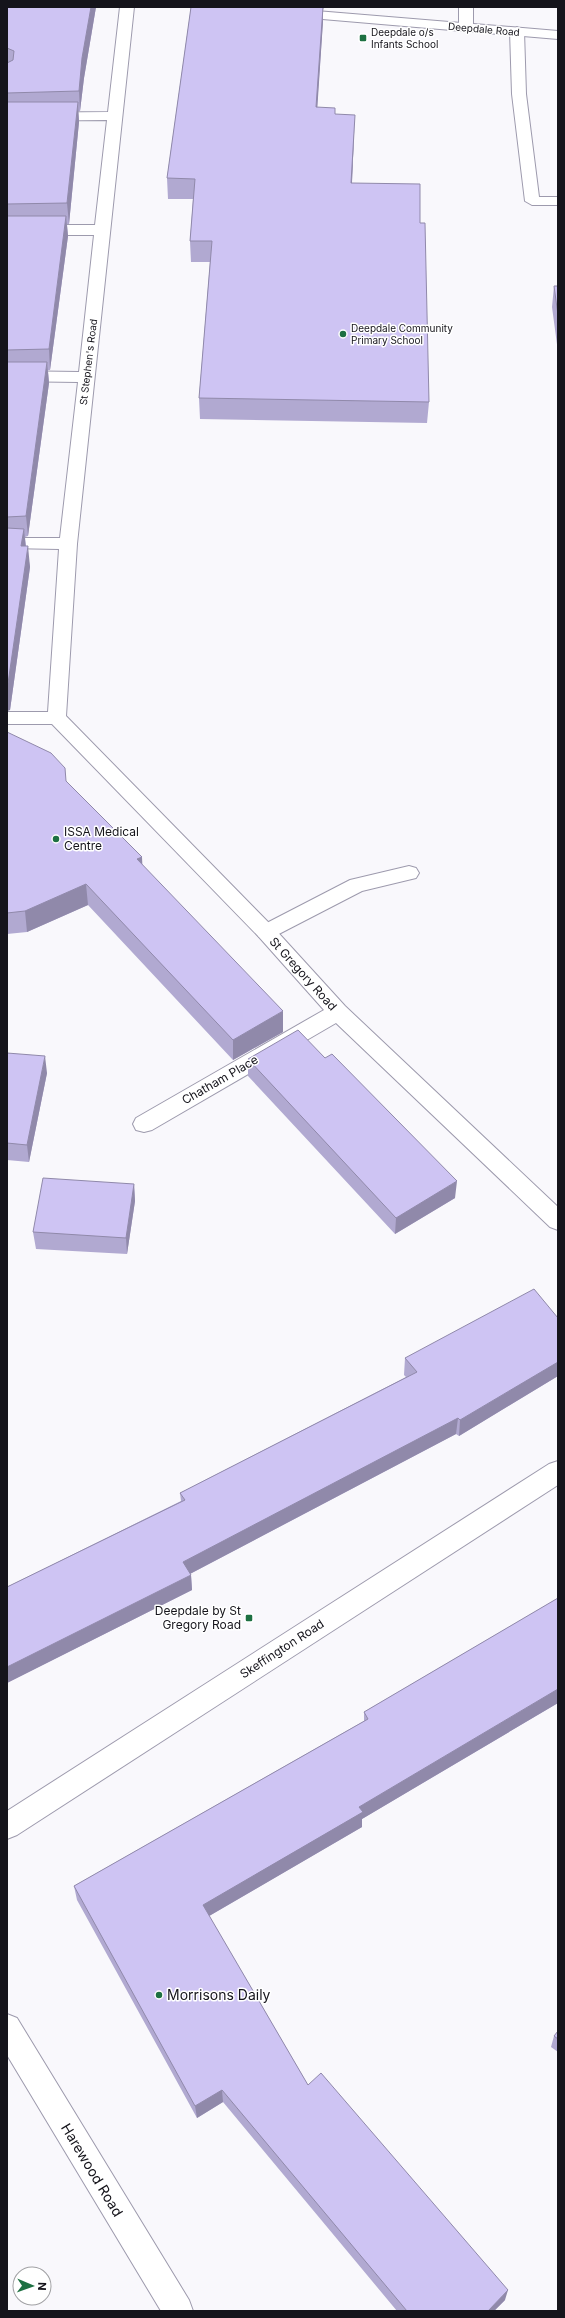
<svg xmlns="http://www.w3.org/2000/svg" width="565" height="2318" font-family="Inter,sans-serif">
<rect width="100%" height="100%" fill="#f9f8fc"/>
<g fill="none" stroke-linecap="round" stroke-linejoin="round">
<!-- service casing -->
<g stroke="#9d9aad" stroke-width="2">
<path id="service" d="M517 27 524 31 526 94 539 197H558V205H532L525 201 512 94 510 31Z
M409 866 416 868 419 873 416 878 362 891 273 937 266 939 259 937 256 932 259 927 350 880Z"/>
</g>
<!-- minor casing -->
<g stroke="#9d9aad" stroke-width="2">
<path id="minor" d="M120 7H134L77 544 66 716 273 927 345 1006 558 1207V1230L550 1227 336 1023 152 1130 144 1132 136 1130 133 1124 136 1118 324 1010 259 937 52 724H7V712H48L59 549 7 548V538H60L78 382 7 381V371L79 372 94 235H7V225H95L107 120 7 121V113L108 112Z
M459 7H473V27L471 30H461L459 27Z
M7 2014 17 2018 189 2300 193 2311H161L7 2055Z"/>
</g>
<!-- tertiary casing -->
<g stroke="#9d9aad" stroke-width="2">
<path id="tertiary" d="M558 1461V1485L17 1835 7 1839V1811L549 1464Z"/>
</g>
<!-- primary casing -->
<g stroke="#9d9aad" stroke-width="2">
<path id="primary" d="M292 9 558 31V39L287 16 285 13Z"/>
</g>
<!-- service -->
<use href="#service" fill="#fff" fill-rule="evenodd"/>
<!-- minor -->
<use href="#minor" fill="#fff" fill-rule="evenodd"/>
<!-- tertiary -->
<use href="#tertiary" fill="#fff" fill-rule="evenodd"/>
<!-- primary -->
<use href="#primary" fill="#fff" fill-rule="evenodd"/>
</g>
<!-- wall -->
<path fill="#b1a9d1" d="M7 7H96L84 78 80 111H78L79 122 69 224H67L68 236 50 370H48L49 383 28 536 25 537 26 546 30 567 10 710 7 711Z
M191 7H324L323 10V21L317 107 335 114 354 135 352 183 420 223 429 402 427 423 200 419 199 398 210 262H191L190 241 193 199H168L167 178Z
M554 286H558V352L552 307Z
M7 732 66 781 142 857V865L283 1032 233 1060 88 905 27 932 7 934Z
M7 1053 47 1073 29 1162 7 1160Z
M248 1059 455 1198 395 1234 248 1076Z
M134 1184 135 1201 127 1254 36 1249 33 1232Z
M558 1318V1376L459 1436 456 1434 190 1574 191 1575 192 1590 7 1683V1587L181 1501 180 1493 406 1377 404 1375 405 1358Z
M558 1598V1703L362 1819V1827L209 1916 308 2085 505 2300 494 2311H397L223 2102 197 2118 77 1900 74 1886 364 1721V1712Z
M558 2031V2052L551 2047 554 2036Z"/>
<!-- shaded-wall -->
<path fill="#9089aa" d="M91 7H96L84 78 80 111 79 91 82 58Z
M323 7V21L316 128V107Z
M78 102 79 122 69 224 67 203Z
M355 115 354 135 351 204V183Z
M66 216 68 236 50 370 49 349Z
M47 362 49 383 28 536 26 516Z
M24 529 26 550 21 546Z
M28 546 30 567 10 710 7 711V690Z
M142 857 143 878 137 859Z
M86 884 88 905 27 932 25 911Z
M283 1011V1032L233 1060V1040Z
M45 1056 47 1073 29 1162 27 1145Z
M457 1181 455 1198 395 1234 396 1218Z
M134 1184 135 1201 127 1254 126 1238Z
M558 1362V1376L459 1436 460 1420Z
M458 1418 456 1434 184 1577 183 1562Z
M191 1575 192 1590 7 1683V1667Z
M558 1689V1703L362 1819V1827L204 1919 203 1905 359 1807Z
M222 2090 223 2102 197 2118 195 2106Z
M508 2290 505 2300 494 2311H488Z"/>
<!-- building -->
<path fill="#cec4f3" stroke="#9089aa" d="M7 7H91L82 58 79 91 7 93V63L13 60 14 51 7 48Z
M191 7H323L316 107 335 108V114L355 115 351 183 420 184V223H425L429 402 199 398 212 241H190L195 179 167 178Z
M7 102H78L67 203 7 204Z
M7 216H66L49 349 7 350Z
M554 286H558V315Z
M7 362H47L26 516 7 517Z
M7 528 24 529 21 546H28L7 690Z
M7 732 51 753 65 768 66 781 142 857 137 859 283 1011 233 1040 86 884 25 911 7 913Z
M298 1030 325 1058 332 1054 457 1181 396 1218 248 1059Z
M7 1053 45 1056 27 1145 7 1143Z
M43 1178 134 1184 126 1238 33 1232Z
M534 1289 558 1318V1362L460 1420 458 1418 183 1562 191 1575 7 1667V1587L185 1500 180 1493 417 1372 405 1358Z
M558 1598V1689L359 1807 363 1812 203 1905 308 2085 321 2073 508 2290 488 2311H407L222 2090 195 2106 74 1886 368 1719 364 1712Z
M558 2031V2039L554 2036Z"/>
<!-- markers -->
<g fill="#1d7042" stroke="#fff" stroke-width="1.5">
<rect x="359" y="34" width="8" height="8" rx="2"/>
<circle cx="343" cy="334" r="4"/>
<circle cx="56" cy="839" r="4"/>
<rect x="245" y="1614" width="8" height="8" rx="2"/>
<circle cx="159" cy="1995" r="4"/>
</g>
<g text-anchor="middle" stroke-width="3" stroke-linejoin="round" paint-order="stroke">
<!-- far-street labels -->
<g font-size="10" fill="#15141b" stroke="#fff">
<text transform="translate(484 29) rotate(5)" y="4">Deepdale Road</text>
<text transform="translate(88 362) rotate(-83)" y="4">St Stephen's Road</text>
</g>
<!-- far-poi labels -->
<g font-size="10" fill="#15141b" stroke="#fff" text-anchor="start">
<text x="371" y="36">Deepdale o/s<tspan x="371" dy="12">Infants School</tspan></text>
<text x="351" y="332">Deepdale Community<tspan x="351" dy="12">Primary School</tspan></text>
</g>
<!-- poi labels -->
<g font-size="12" fill="#15141b" stroke="#fff" text-anchor="start">
<text x="64" y="836">ISSA Medical<tspan x="64" dy="14">Centre</tspan></text>
<text x="241" y="1615" text-anchor="end">Deepdale by St<tspan x="241" dy="14">Gregory Road</tspan></text>
</g>
<!-- street labels -->
<g font-size="12" fill="#15141b" stroke="#fff">
<text transform="translate(303 974) rotate(48)" y="4">St Gregory Road</text>
<text transform="translate(220 1080) rotate(-30)" y="4">Chatham Place</text>
<text transform="translate(282 1649) rotate(-33)" y="4">Skeffington Road</text>
</g>
<!-- near-poi labels -->
<g font-size="14" fill="#15141b" stroke="#fff" text-anchor="start">
<text x="167" y="2000">Morrisons Daily</text>
</g>
<!-- near-street labels -->
<g font-size="14" fill="#15141b" stroke="#fff">
<text transform="translate(92 2170) rotate(59)" y="5">Harewood Road</text>
</g>
</g>
<!-- border -->
<rect width="565" height="2318" fill="none" stroke="#15141b" stroke-width="16"/>
<!-- north arrow -->
<g transform="translate(32 2286) rotate(92)"><circle r="19" fill="#ffffff" stroke="#a1a1a4"/>
<path d="M0-3L7 15L0 10L-7 15Z" fill="#1d7042"/>
<text y="-6" font-size="11" font-weight="bold" text-anchor="middle" fill="#15141b">N</text>
</g>
</svg>
